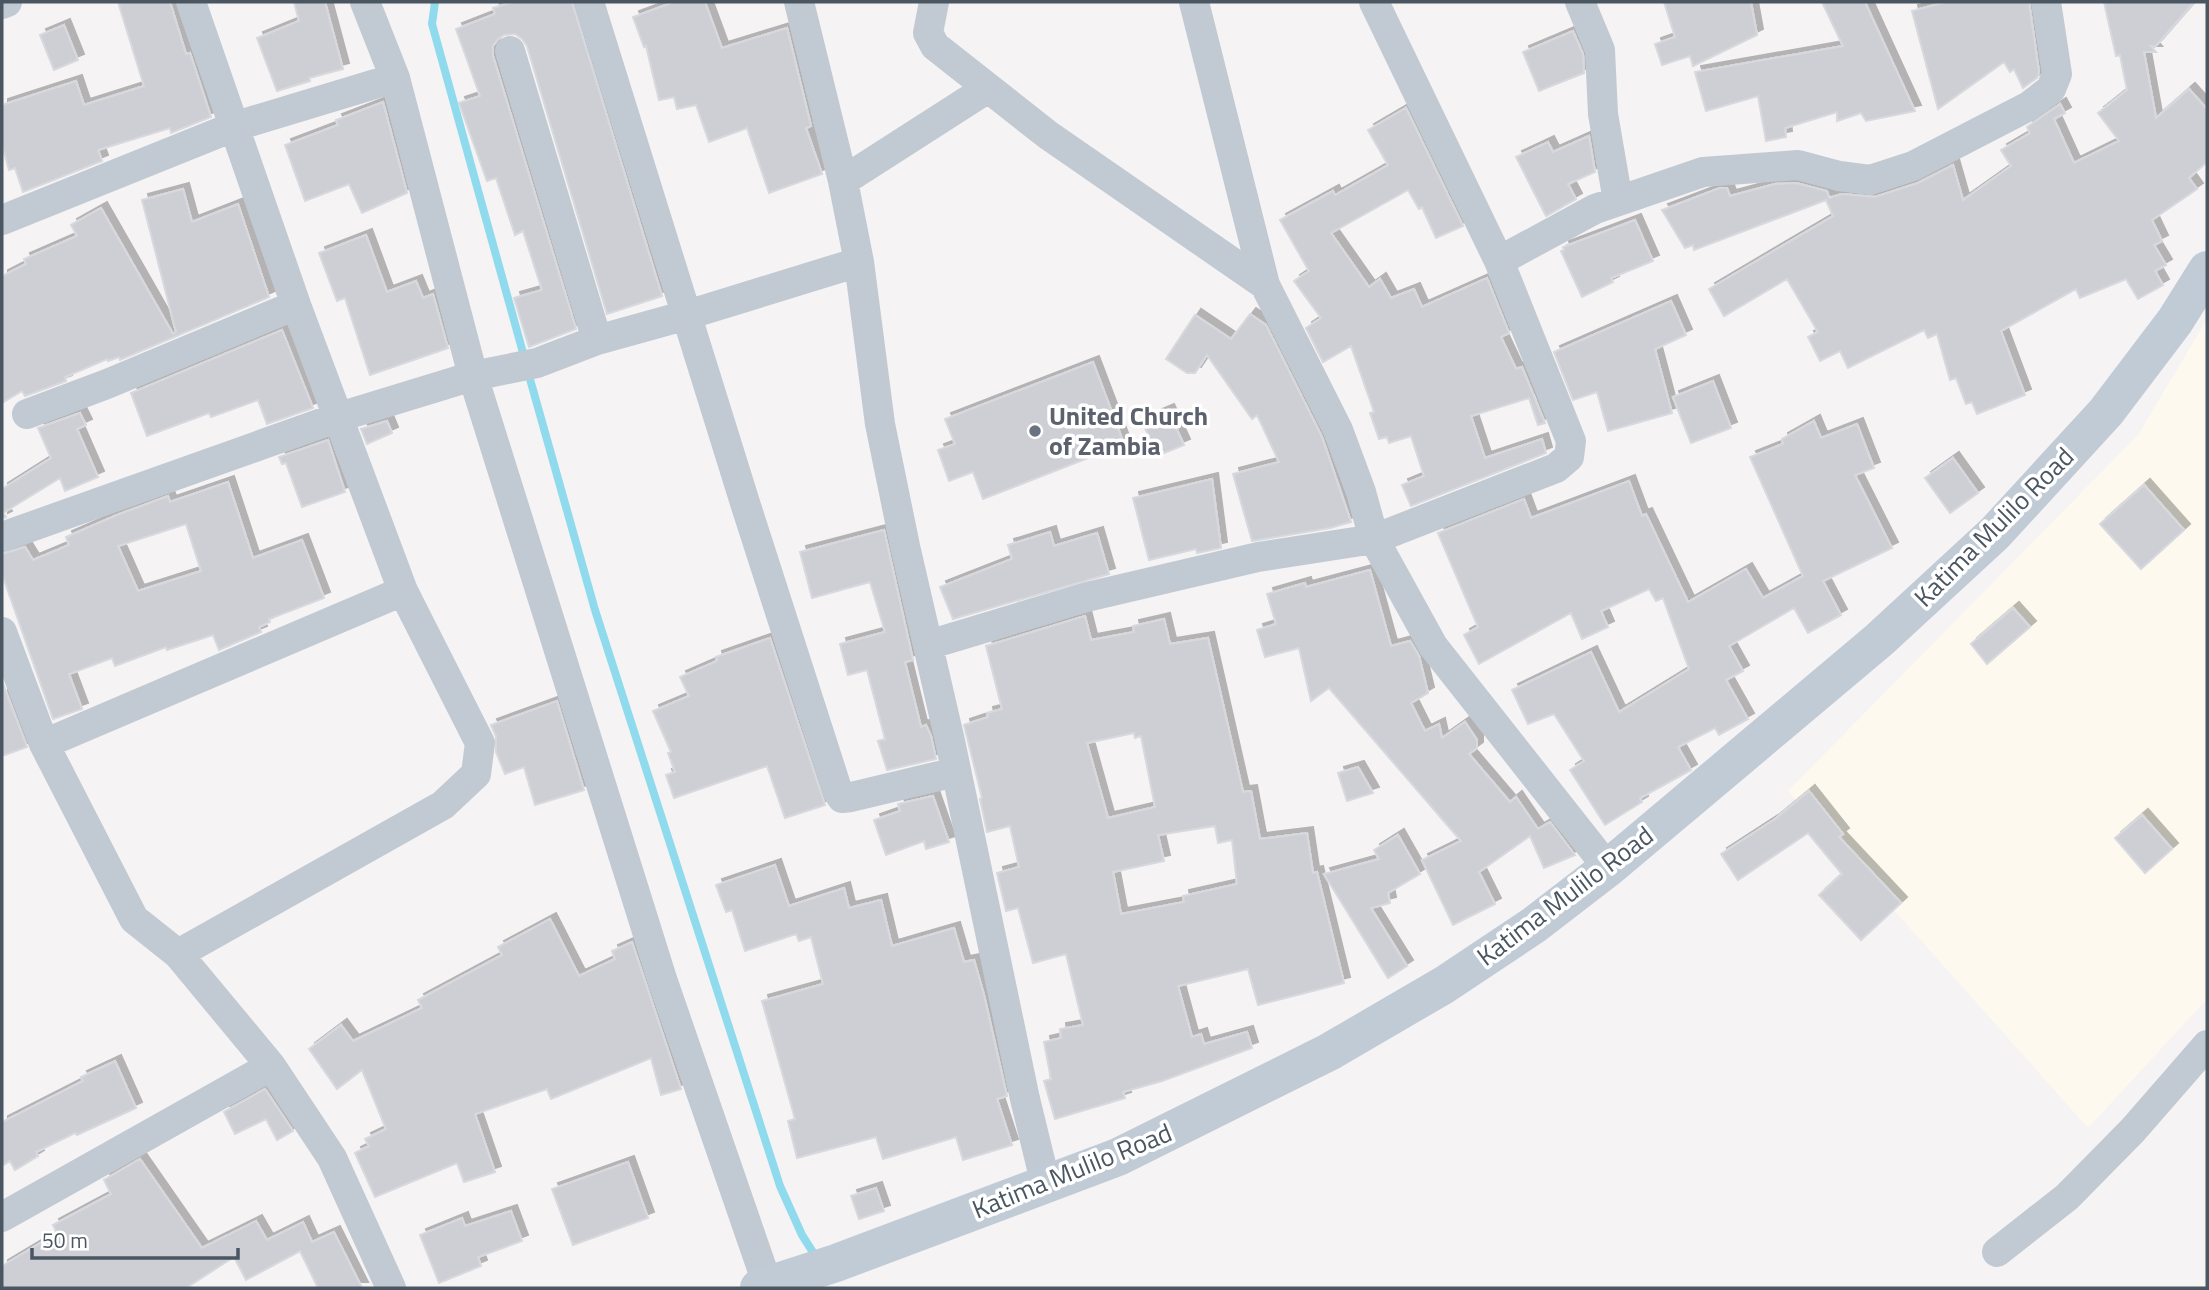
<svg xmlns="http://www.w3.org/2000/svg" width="2209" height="1290" font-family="'Titillium Web',sans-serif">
<defs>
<filter id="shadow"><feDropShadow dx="6" dy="-6" stdDeviation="0" flood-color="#0004"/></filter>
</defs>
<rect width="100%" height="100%" fill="#f5f3f3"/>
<!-- commercial -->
<path fill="#fdf9ef" d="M2207 319V999L2088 1128 1788 791 2138 435Z"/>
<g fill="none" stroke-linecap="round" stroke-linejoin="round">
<!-- stream -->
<path stroke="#90daee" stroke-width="8" d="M435 2 432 24 525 360
M528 372 595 610 780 1186 802 1235 816 1257"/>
</g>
<!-- building -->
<path fill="#cdcfd5" stroke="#d7d9de" stroke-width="2" fill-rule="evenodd" filter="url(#shadow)" d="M118 2H170L186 54 190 53 211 117 171 133 170 128 98 150 102 161 23 192 15 168 9 170 2 145V105L76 81 84 105 144 86Z
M294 2H325L343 69 309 78 310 81 277 91 257 38 299 21Z
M513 2H572L662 296 607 314 527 46 522 39 515 34 504 35 498 39 493 46V56L576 329 529 347 514 298 542 290 523 231 515 235 496 178 487 181 459 103 480 96 456 29 495 14 493 8Z
M674 2H705L722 48 787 28 811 126 806 128 822 174 769 193 747 128 709 142 696 105 677 109 674 97 659 100 646 46 644 47 633 17Z
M1664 2H1751L1757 35 1693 66 1690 56 1662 65 1655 44 1675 37Z
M1822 2H1865L1915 111 1866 121 1861 113 1837 121V112L1785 128 1786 137 1766 141 1758 96 1706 111 1695 72 1843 46Z
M1946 2H2029L2039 72 2037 78 2023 88 2014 69 2010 72 2004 62 1938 109 1912 11Z
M2104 2H2194L2155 47 2151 46 2156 52H2144L2156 118 2189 89 2207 109V162L2189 178 2197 189 2152 220 2162 241 2154 245 2166 265 2155 271 2163 285 2138 299 2126 279 2080 298 2076 289 2001 331 2025 395 1977 414 1972 402 1966 404 1956 378 1950 380 1937 334 1928 338 1924 330 1848 368 1840 351 1820 361 1808 337 1818 332 1787 279 1724 316 1709 289 1833 216 1826 200 1694 250 1693 245 1685 248 1662 210 1720 188H1727L1730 196 1775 184 1796 183 1827 191 1829 198 1842 194 1875 197 1918 183 1953 165 1963 200 2011 166 2001 150 2030 133 2027 127 2060 104 2065 113 2054 119 2074 163 2119 141 2098 113 2127 90 2120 55 2116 56Z
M64 25 78 60 54 70 40 35Z
M1573 31 1583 54 1584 73 1539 91 1523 52Z
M383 102 407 193 362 213 349 184 305 201 285 145 338 125 336 120Z
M1406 108 1463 226 1436 238 1422 207 1419 209 1408 190 1331 233 1369 287 1380 279 1391 298 1414 289 1422 307 1487 278 1509 333 1501 337 1516 369 1522 367 1545 423 1538 425 1529 398 1471 416 1485 458 1542 439 1546 453 1411 506 1402 485 1424 476 1411 436 1389 443 1387 437 1379 439 1370 413 1374 412 1351 346 1323 362 1306 328 1321 318 1294 281 1309 271 1280 220 1333 191 1335 195 1388 165 1368 130Z
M1589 136 1595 172 1568 184 1576 199 1546 216 1516 157 1548 142 1553 152Z
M183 189 192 222 238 204 269 297 120 360 119 357 108 361 107 359 65 377 66 381 25 396 22 391 2 403V276L26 264 24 259 77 236 71 225 101 208 173 334 176 332 142 200Z
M1635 220 1653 261 1611 278 1613 282 1582 297 1561 251 1564 250 1563 247Z
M366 235 387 292 416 281 423 298 433 294 448 348 370 375 345 298 337 301 319 253Z
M1671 301 1686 335 1655 349 1672 413 1608 431 1597 392 1573 400 1554 352Z
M1250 314 1266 325 1322 437 1351 522 1330 528 1252 541 1233 474 1279 462 1257 415 1252 419 1207 355 1195 373H1187L1166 359 1195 315 1231 339Z
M282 330 313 408 267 424 258 400 211 417 209 413 147 436 131 393Z
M1093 362 1124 444 983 499 973 472 949 481 938 450 955 444 945 419Z
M1713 381 1731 428 1691 443 1673 397Z
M1168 410 1184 445 1157 456 1142 421Z
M80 413 86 425 77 429 98 477 65 491 60 478 3 513 6 517 2 519V489L51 458 38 428Z
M387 421 392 433 367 444 361 429Z
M1814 421 1821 438 1857 424 1874 468 1855 475 1892 548 1823 581 1841 615 1808 633 1794 608 1729 646 1743 671 1726 680 1748 719 1719 735 1715 728 1678 747 1691 770 1640 798 1642 802 1605 825 1570 770 1584 761 1554 714 1528 724 1512 690 1591 652 1619 712 1689 669 1663 598 1656 601 1649 589 1601 611 1608 627 1582 639 1571 613 1479 664 1464 635 1478 627 1438 533 1524 499 1531 518 1629 481 1642 516 1646 514 1688 602 1746 569 1763 598 1803 576 1750 457 1783 444 1782 439Z
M328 440 345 492 302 507 286 463 282 464 279 457Z
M1953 458 1978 493 1950 513 1925 478Z
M1212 479 1221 548 1197 553 1196 549 1149 560 1133 498Z
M228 482 253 558 302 540 324 598 269 619 270 622 259 627 261 632 219 650 213 635 167 650 166 647 115 666 112 658 69 674 82 709 53 719 2 574V554L25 547 33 560 69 545 66 537 117 515 168 496 170 502ZM186 524 201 571 138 591 118 546Z
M2144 485 2184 530 2141 569 2100 524Z
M884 530 913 660 905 662 921 727 926 725 931 736 936 759 887 770 878 741 885 739 867 670 848 675 840 644 885 632 870 582 812 598 800 552Z
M1050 532 1054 546 1097 533 1109 574 953 619 940 587 1012 559 1008 545Z
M1370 570 1391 646 1410 641 1419 656 1428 693 1411 703 1425 731 1439 724 1442 738 1465 722 1477 740V748L1469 754 1510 802 1516 797 1538 829 1550 822 1575 855 1544 868 1530 836 1479 872 1495 904 1453 925 1422 860 1461 841 1329 688 1311 701 1299 648 1265 657 1257 630 1276 624 1267 594 1305 583 1306 587Z
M2013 608 2030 627 1987 664 1971 644Z
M1085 616 1091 640 1134 632 1133 626 1164 619 1170 644 1208 638 1243 792 1251 791 1260 839 1307 833 1313 873 1317 872 1344 983 1258 1005 1248 969 1178 986 1192 1037 1201 1034 1204 1044 1247 1032 1252 1048 1162 1081 1123 1092 1125 1098 1055 1119 1044 1081 1051 1079 1044 1042 1061 1038 1060 1029 1083 1025 1066 954 1033 963 1018 908 1006 911 997 873 1019 867 1010 826 987 832 980 799 982 798 964 725 988 717 987 713 1002 709 986 646ZM1134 733 1135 738 1141 736 1155 807 1108 818 1087 743ZM1215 826 1218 843 1232 840 1237 884 1183 896 1184 902 1121 914 1113 872 1164 861 1158 835Z
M770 638 825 805 785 818 767 766 674 798 666 775 675 772 668 753 671 752 653 711 689 696 680 677 717 661 716 657Z
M2 681 27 747 2 756Z
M557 701 584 790 535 805 524 767 505 774 496 752V736L491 725Z
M1358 767 1373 793 1347 801 1338 773Z
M1809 791 1843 834 1839 837 1901 903 1861 940 1819 895 1842 874 1808 833 1738 880 1721 854 1775 819Z
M933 796 949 842 926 849 924 841 886 855 874 820 900 811 898 804Z
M2142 815 2172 849 2145 873 2115 838Z
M1398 835 1420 874 1388 893 1390 903 1371 908 1407 966 1388 978 1324 874 1379 859 1374 850Z
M775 865 789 906 844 888 849 908 881 900 892 946 954 928 964 962 974 960 984 995 1007 1096 997 1099 1012 1145 963 1160 956 1137 883 1159 876 1137 797 1158 788 1121 795 1119 762 1001 823 984 811 937 799 941 796 934 745 951 732 910 726 912 716 885Z
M550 919 579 976 615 959 612 951 632 942 681 1089 661 1095 651 1058 551 1099 547 1089 475 1114 495 1172 464 1182 457 1163 375 1197 355 1153 369 1146 365 1139 386 1129 362 1070 337 1089 309 1049 341 1025 353 1041 422 1008 418 1000 502 955 498 947Z
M115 1061 136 1108 77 1135 75 1133 36 1152 38 1156 15 1170 10 1161 2 1166V1122L83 1081 81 1077Z
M265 1089 293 1131 277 1140 266 1119 235 1134 224 1112Z
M140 1159 202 1248 256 1221 267 1240 303 1222 312 1242 334 1232 362 1288H318L300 1251 246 1280 234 1257 186 1288H2V1266L57 1233 53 1225 111 1194 104 1180Z
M628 1162 648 1218 573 1245 552 1189Z
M876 1188 884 1211 859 1219 851 1196Z
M511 1211 522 1241 478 1257 481 1266 439 1283 420 1235 462 1218 465 1226Z"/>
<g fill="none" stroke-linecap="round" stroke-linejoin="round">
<!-- street -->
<path stroke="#c1cad2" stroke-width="30" d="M589 2 746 506 838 792 842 798 851 797 956 772
M799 2 843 181 859 262 880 424 905 546 950 741 1025 1099 1046 1185
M934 2 928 33 935 46 1048 135 1265 285
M1194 2 1265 285 1338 430 1361 492 1374 539 1433 646 1608 868
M1580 2 1600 50 1603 114 1618 201
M2 4 7 2
M510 51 597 340
M843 181 988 88
M2 220 233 127 395 78
M1499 261 1595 209 1703 172 1798 165 1839 176 1870 180 1913 166 2029 106 2051 89 2057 74 2046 2
M27 414 107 384 296 305
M2 537 339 417 473 376 395 78 365 2
M2 632 44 744 134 919 178 954 271 1066 332 1158 391 1288
M928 645 1087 597 1258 557 1374 539 1556 468 1569 457 1571 441 1499 261 1374 2
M44 744 403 591
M178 954 443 805 476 774 480 743 403 591 296 305 191 2
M2 1217 271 1066
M1997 1252 2067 1197 2133 1130 2207 1045
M768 1286 662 979 473 376 537 363 597 340 687 315 859 262"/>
<!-- secondary -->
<path stroke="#c1cbd6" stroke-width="38" d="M759 1288 836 1263 1118 1157 1329 1052 1444 985 1534 925 1608 868 1879 640 1995 533 2106 412 2175 321 2207 270"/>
</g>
<!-- markers -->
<circle fill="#6b7280" stroke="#fff" stroke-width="2.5" cx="1035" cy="431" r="7"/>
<g text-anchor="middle" stroke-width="7" stroke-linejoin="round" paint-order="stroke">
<!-- worship labels -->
<g font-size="26" font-weight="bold" fill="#5b616d" stroke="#fff" text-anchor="start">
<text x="1049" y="425">United Church<tspan x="1049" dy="30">of Zambia</tspan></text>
</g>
<!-- street labels -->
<g font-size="26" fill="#4a5661" stroke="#fff">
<text transform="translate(1994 527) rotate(-45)" y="9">Katima Mulilo Road</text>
<text transform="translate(1565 896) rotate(-37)" y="9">Katima Mulilo Road</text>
<text transform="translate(1072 1171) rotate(-22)" y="9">Katima Mulilo Road</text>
</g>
</g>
<!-- border -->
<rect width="2209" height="1290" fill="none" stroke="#4a5661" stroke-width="7"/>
<!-- scale -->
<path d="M32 1248v10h206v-10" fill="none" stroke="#4a5661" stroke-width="3.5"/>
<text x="42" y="1248" font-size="21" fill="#4a5661" stroke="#ffffff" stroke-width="5" paint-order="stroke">50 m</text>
</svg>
